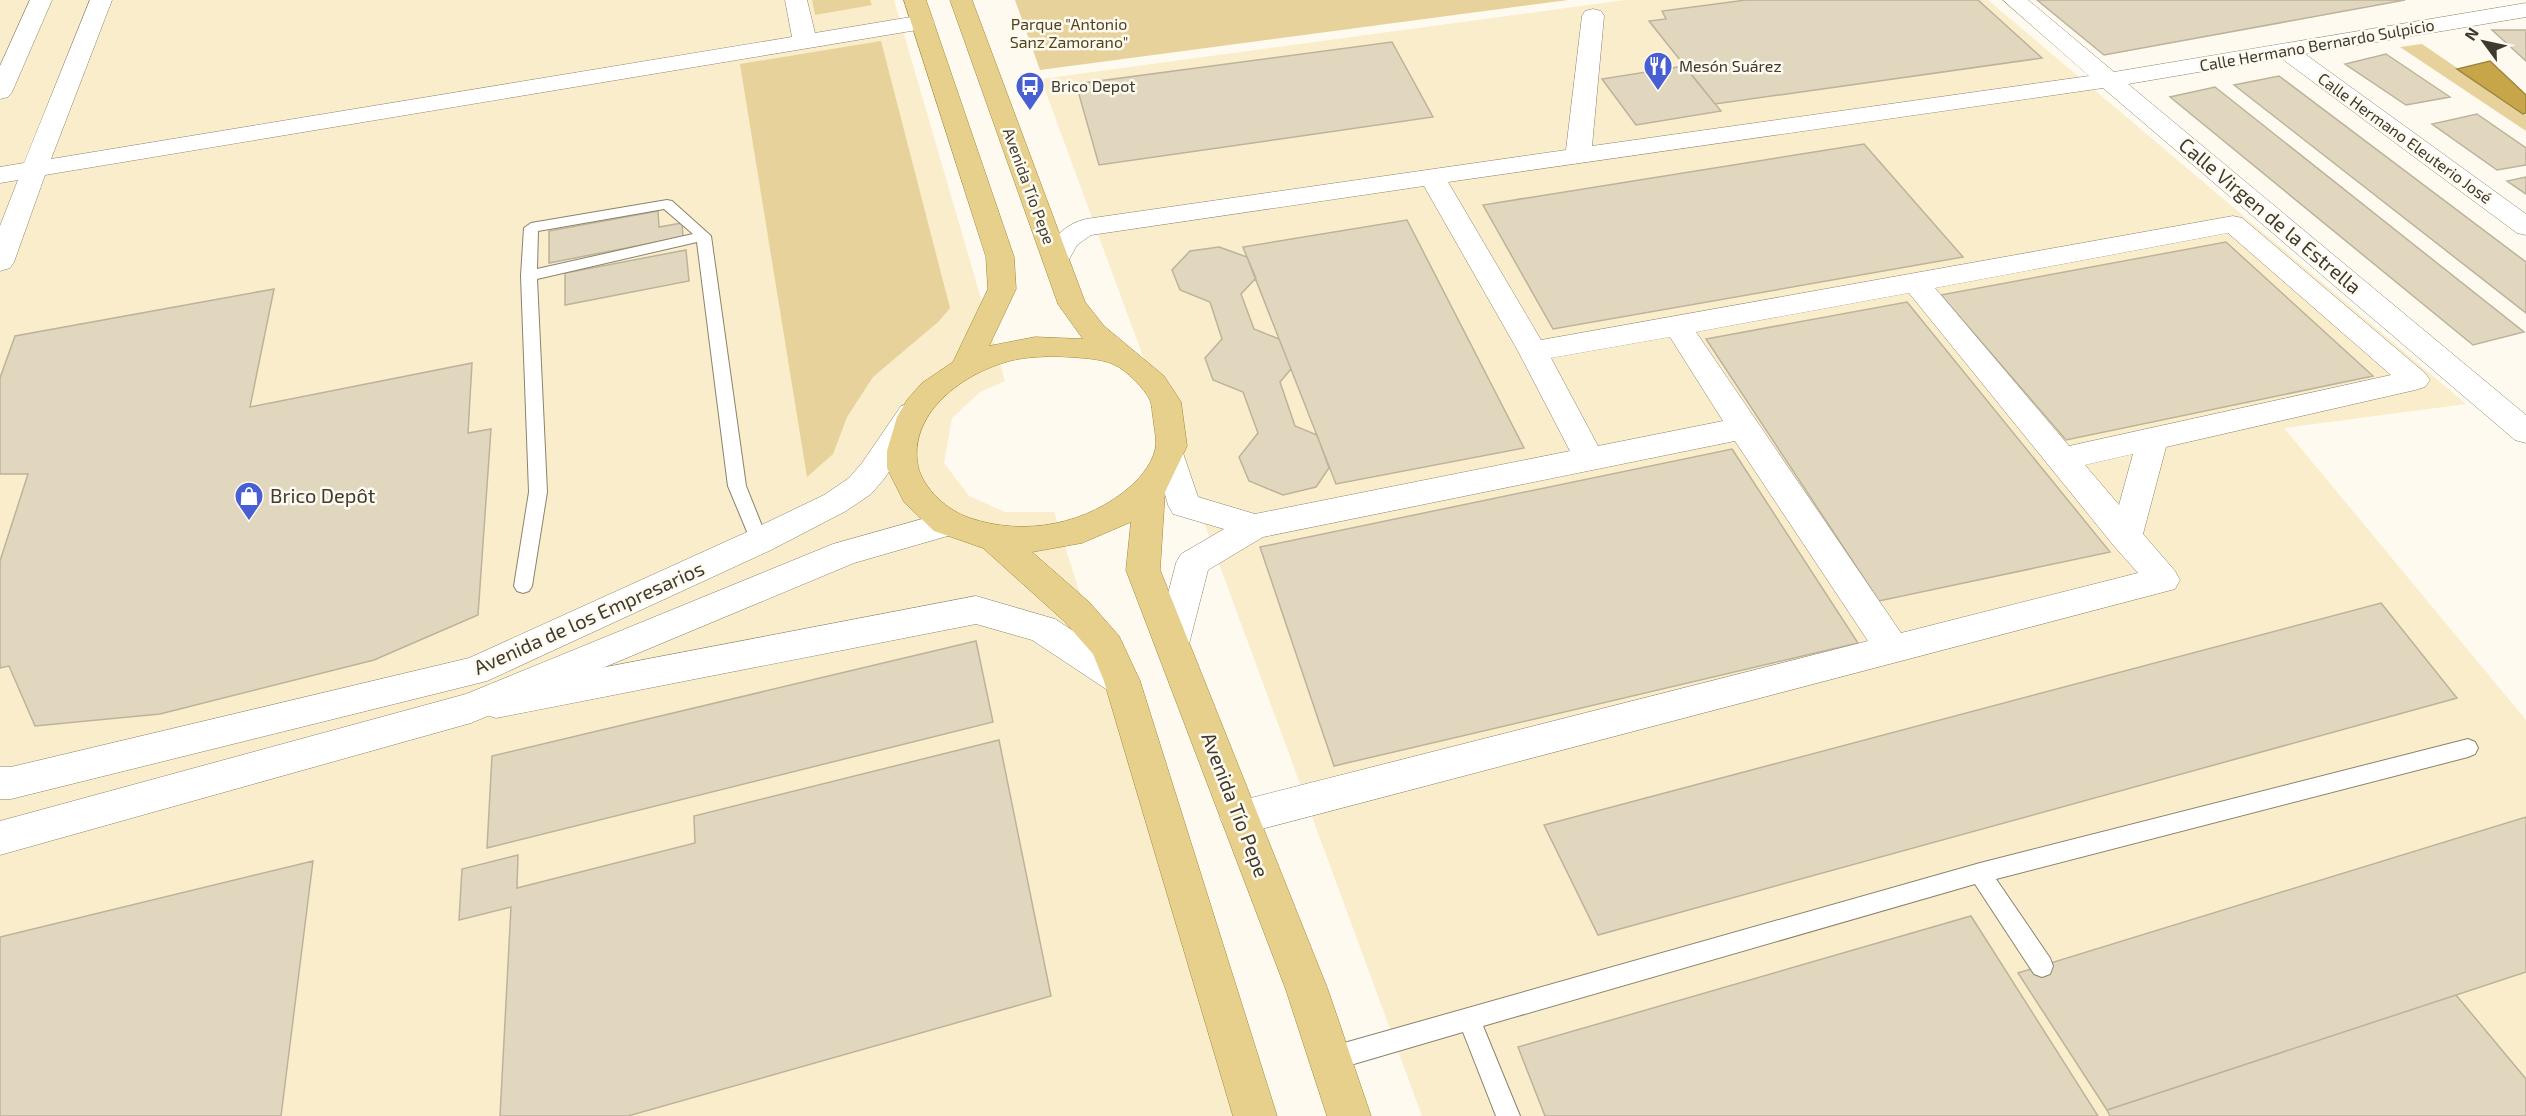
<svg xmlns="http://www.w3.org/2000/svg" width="2526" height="1116" font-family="'Exo 2',sans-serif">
<rect width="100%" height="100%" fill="#fefaf0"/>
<!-- built -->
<path fill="#f9edcc" d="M0 0H894L1005 381 980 392 952 418 944 463 969 496 1005 512H1054L1246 1116H0Z
M1625 0H1988L2466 404 2284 428 2526 720V1116H1422L1041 79Z"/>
<!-- green -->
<path fill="#e6d29a" d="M812 0H870L872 5 815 15Z
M1015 0H1568L1040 70Z
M881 41 950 308 938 322 873 377 847 417 833 454 807 477 740 64Z
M2422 44 2526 115V131L2400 47Z"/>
<!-- water -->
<path fill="#c6a648" stroke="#9d8641" stroke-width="1.5" d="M2490 61 2526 95V113L2523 114 2457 69Z"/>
<!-- building -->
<path fill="#e0d7be" stroke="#bcb39a" stroke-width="1.5" d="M1746 0H1978L2042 58 1715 104 1649 21 1666 19 1662 11Z
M2037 0H2405L2104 55Z
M2492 30H2526V61Z
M1392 42 1433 117 1099 165 1076 84Z
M2386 54 2450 97 2406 105 2345 64Z
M1684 66 1721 111 1636 125 1602 79Z
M2279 76 2526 262V313L2234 85Z
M2215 87 2524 332 2473 345 2170 97Z
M2477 114 2526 148V165L2497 170 2432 124Z
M1864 144 1963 257 1553 329 1483 205Z
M2526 177V194L2507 181Z
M658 211 659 227 682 223 683 237 549 263V231Z
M1407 220 1524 448 1336 484 1243 247Z
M2226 242 2373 376 2066 440 1941 295Z
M1219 247 1247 257 1256 278 1241 294 1254 329 1279 339 1291 369 1280 382 1295 426 1317 435 1329 468 1316 487 1283 495 1249 481 1239 457 1258 433 1243 392 1213 380 1205 358 1222 339 1210 302 1180 290 1172 270 1190 251Z
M686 250 689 281 565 305V273Z
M274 289 250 407 472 363 468 433 491 429 478 615 374 660 160 714 35 726 9 666 0 668V561L28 474H0V378L15 336Z
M1907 302 2110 552 1879 601 1706 339Z
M1732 449 1858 643 1334 766 1260 547Z
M2381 603 2457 698 1598 935 1544 825Z
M976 641 993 722 487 848 492 756Z
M999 740 1051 996 628 1116H500L511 907 459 920 462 869 518 855 517 888 695 843 694 816Z
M2526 817V972L2107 1110 2018 973Z
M313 861 281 1116H0V937Z
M1971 916 2098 1116H1545L1518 1047Z
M2456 995 2526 1079V1116H2110L2107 1110Z"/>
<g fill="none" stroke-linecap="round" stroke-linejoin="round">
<!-- service casing -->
<g stroke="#8c836c" stroke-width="2">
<path id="service" d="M667 200 672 201 711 236 746 486 768 541 765 546 759 548 753 546 728 486 697 242 537 279 547 492 532 586 529 591 523 593 517 591 514 586 529 492 521 276 524 228 531 223ZM664 209 693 234 537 269 538 231Z
M2468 739 2475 742 2478 748 2475 754 2468 757 1996 879 2050 958 2053 966 2050 974 2042 977 2034 974 1975 884 1483 1026 1520 1116H1496L1463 1032 1330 1071 1322 1067 1318 1059 1322 1051 1330 1047 1980 863Z"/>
</g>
<!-- minor casing -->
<g stroke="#8c836c" stroke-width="1">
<path id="minor" d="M30 0H52L12 92 8 97 0 99V66Z
M90 0H112L51 159 792 37 785 0H807L815 33 923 15 931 17 934 22 931 27 923 29 45 175 14 262 10 268 0 271V226L18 180 0 183V167L24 163Z
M2003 0H2028L2114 72 2526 3V17L2305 54 2526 214V235L2517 233 2281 58 2128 84 2526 415V443L2515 440 2103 88 1448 182 1541 340 2233 216 2242 218 2425 373 2430 380 2425 387 2415 390 2166 447 2143 534 2175 571 2180 580 2175 589 1239 835 1226 830 1220 818 1226 806 1239 801 1868 641 1735 441 1263 537 1208 570 1189 644 1184 654 1172 658 1160 654 1155 644 1176 563 1181 554 1224 529 1173 514 1168 505 1154 455 1159 447 1170 444 1181 447 1198 497 1255 514 1570 451 1518 351 1424 186 1091 235 1077 245 1066 265 1056 268 1046 265 1042 259C1053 238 1063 225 1086 219L1566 150 1582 16 1585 11 1593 9 1601 11 1604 16 1592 146 2089 76ZM2228 233 2391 375 2069 446 1935 288ZM1909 293 2114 546 2138 573 1901 633 1696 332ZM1670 337 1723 421 1598 446 1551 358ZM2133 454 2119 505 2085 465Z
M976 596 1055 619 1135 671 1140 681 1135 691 1122 696 1109 691 1032 640 976 624 496 718 483 714 478 703 483 692 496 688Z"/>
</g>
<!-- tertiary casing -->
<g stroke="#8c836c" stroke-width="1">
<path id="tertiary" d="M912 403 923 406 927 414 923 422 884 479 871 494 846 511 771 550 487 681 11 799H0V767H11L469 658 747 532 824 495 849 478 862 463 901 406Z
M947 512 958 515 963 524 958 533 854 563 471 723 0 855V821L466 694 833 544Z"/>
</g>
<!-- primary casing -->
<g stroke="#a08739" stroke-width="1">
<path id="primary" d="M904 0H926L1014 257 1016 289 989 346 1035 337 1083 339 1058 304 950 0H972L1085 302 1104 326 1164 376 1181 402 1187 446 1165 492 1160 570 1328 990 1371 1116H1327L1286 990 1126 570 1131 522 1082 543 1032 552 1089 602 1119 636 1140 681 1277 1116H1233L1104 681 1093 654 1065 622 983 548 934 531 904 502 887 468V451L897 417 907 400 922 383 953 362 988 289 986 257ZM1056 356C1074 358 1099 357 1115 365 1127 371 1144 388 1150 400 1152 405 1152 412 1153 417 1154 426 1156 436 1156 444 1155 460 1142 476 1131 486 1088 524 1025 537 970 518 948 511 923 489 918 466 908 415 960 376 1003 363 1020 357 1038 357 1056 356Z"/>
</g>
<!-- service -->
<use href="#service" fill="#fff" fill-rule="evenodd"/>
<!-- minor -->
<use href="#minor" fill="#fff" fill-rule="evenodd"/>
<!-- tertiary -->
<use href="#tertiary" fill="#fff" fill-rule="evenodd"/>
<!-- primary -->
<use href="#primary" fill="#e6d08b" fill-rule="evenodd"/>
</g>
<!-- icons -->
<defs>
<g id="restaurant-pin" transform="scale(1.5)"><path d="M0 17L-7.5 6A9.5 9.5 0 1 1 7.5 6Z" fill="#485fd3" stroke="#fefaf0"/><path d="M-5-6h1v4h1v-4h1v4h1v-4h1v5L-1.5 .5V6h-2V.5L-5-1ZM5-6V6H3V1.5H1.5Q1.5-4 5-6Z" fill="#fff"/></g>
<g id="bus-pin" transform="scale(1.5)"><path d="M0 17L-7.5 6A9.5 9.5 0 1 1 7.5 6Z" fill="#485fd3" stroke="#fefaf0"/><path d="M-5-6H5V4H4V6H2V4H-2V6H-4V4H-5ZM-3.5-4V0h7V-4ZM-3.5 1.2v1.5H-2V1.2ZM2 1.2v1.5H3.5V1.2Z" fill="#fff"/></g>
<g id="shop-pin" transform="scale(1.5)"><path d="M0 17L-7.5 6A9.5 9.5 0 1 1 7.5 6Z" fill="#485fd3" stroke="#fefaf0"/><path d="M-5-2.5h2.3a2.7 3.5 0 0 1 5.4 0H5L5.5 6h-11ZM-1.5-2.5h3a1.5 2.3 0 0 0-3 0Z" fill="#fff"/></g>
</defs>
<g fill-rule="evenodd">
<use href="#restaurant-pin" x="1658" y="66"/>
<use href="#bus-pin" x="1030" y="86"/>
<use href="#shop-pin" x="249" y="496"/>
</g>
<g text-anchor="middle" stroke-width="5" stroke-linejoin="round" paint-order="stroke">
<!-- far-park labels -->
<g font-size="16" fill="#51441c" stroke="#fefaf0">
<text x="1069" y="30">Parque "Antonio<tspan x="1069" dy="18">Sanz Zamorano"</tspan></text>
</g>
<!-- far-street labels -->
<g font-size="16" fill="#3e3a30" stroke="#fefaf0">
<text transform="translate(2317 45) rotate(-10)" y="6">Calle Hermano Bernardo Sulpicio</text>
<text transform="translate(2405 138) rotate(36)" y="6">Calle Hermano Eleuterio José</text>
<text transform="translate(1029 186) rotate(70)" y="6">Avenida Tío Pepe</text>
</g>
<!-- far-poi labels -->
<g font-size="16" fill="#3e3a30" stroke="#fefaf0" text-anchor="start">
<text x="1679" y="72">Mesón Suárez</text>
<text x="1051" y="92">Brico Depot</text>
</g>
<!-- street labels -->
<g font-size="20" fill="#3e3a30" stroke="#fefaf0">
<text transform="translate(2270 216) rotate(40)" y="7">Calle Virgen de la Estrella</text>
<text transform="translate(589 618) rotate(-24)" y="7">Avenida de los Empresarios</text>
<text transform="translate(1235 805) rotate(69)" y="7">Avenida Tío Pepe</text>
</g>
<!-- poi labels -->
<g font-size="20" fill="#3e3a30" stroke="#fefaf0" text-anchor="start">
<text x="270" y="503">Brico Depôt</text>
</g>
</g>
<!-- north arrow -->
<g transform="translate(2484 42) rotate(303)" stroke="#fefaf0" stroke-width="4.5" paint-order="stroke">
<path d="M0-4.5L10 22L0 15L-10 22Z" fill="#3e3a30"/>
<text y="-9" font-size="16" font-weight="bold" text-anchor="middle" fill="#3e3a30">N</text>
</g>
</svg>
